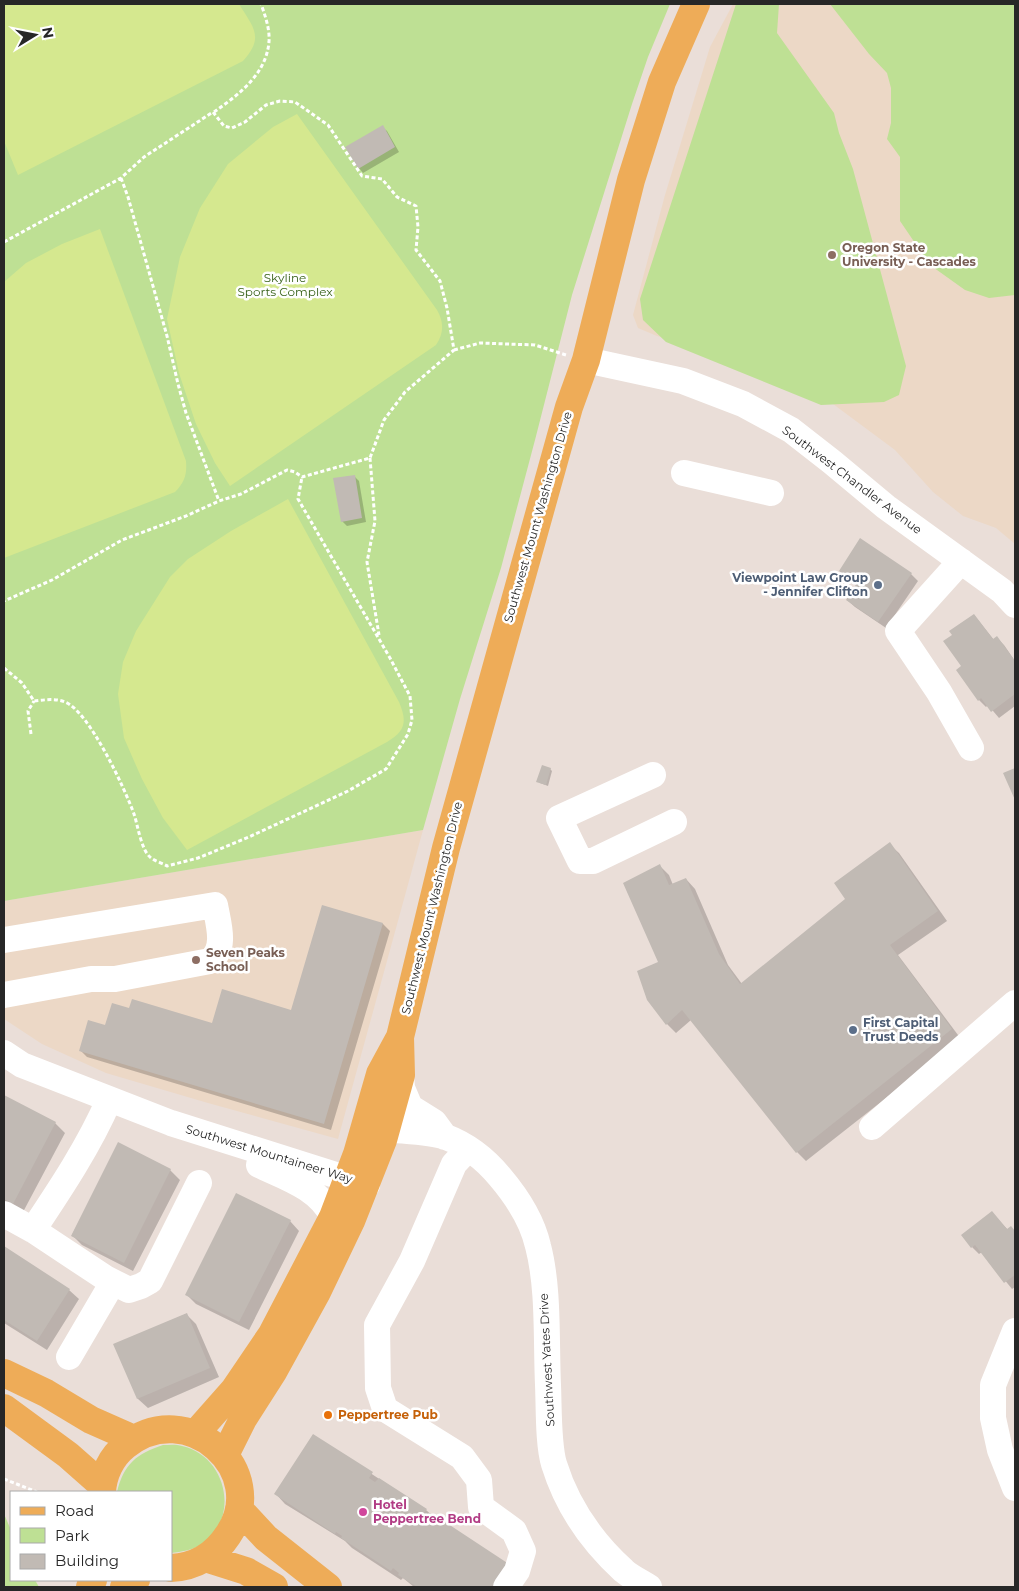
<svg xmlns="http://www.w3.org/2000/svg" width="1019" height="1591" font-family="Montserrat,sans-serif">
<rect width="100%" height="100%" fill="#eaded8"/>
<!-- education -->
<path fill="#ecd8c6" d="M733 4H1015V544L996 528 963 516 933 492 895 450 833 404 758 365 657 336 638 328 633 315 665 195 710 47Z
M423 830 338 1139 208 1103 106 1073 42 1044 4 1019V901Z"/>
<!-- green -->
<path fill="#bee094" d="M4 4H670L648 57 632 104 572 295 535 440 501 568 460 699 423 830 4 901Z
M736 4H779L777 33 834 113 839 133 853 169 906 366 899 395 884 402 821 405 666 342 643 320 640 299Z
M830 4H1015V295L989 298 965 290 930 265 900 221V157L887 139 891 123V88L887 73 869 54Z
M163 1445C169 1445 176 1444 182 1446 227 1456 241 1519 201 1545 191 1550 182 1552 171 1553V1492H117C124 1464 136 1454 163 1445Z
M4 1514 11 1530V1580H35L39 1587H4Z"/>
<!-- pitch -->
<path fill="#d5e88f" d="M4 4H239C253 27 265 37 243 61L18 175 4 141Z
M297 114 437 310C444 322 444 333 436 345L230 486 215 463 196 424 179 373 167 319 180 257 200 208 228 164 273 127Z
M100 229 186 461C187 474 185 482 175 492L4 558V282L26 263 62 244Z
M288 499 399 702C407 721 406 731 387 742L187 850 163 818 142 779 124 738 118 694 123 662 136 631 170 577 188 559 231 531Z"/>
<!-- shadow -->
<path fill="#0003" d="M382 127 387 131 399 152 363 173 359 168Z
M354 476 359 481 366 522 347 526 342 521Z
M840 571 911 574 918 581 886 628 855 607 847 600 857 585Z
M974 615 994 640 997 638 1004 645 1015 661V706L999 718 988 705 986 707 979 700 963 666 953 635Z
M550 769 552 771 548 786 540 783 538 781Z
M889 844 899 853 947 921 898 955 961 1039 806 1161 797 1152 691 1020 676 1033 667 1024 659 962 660 866 669 875 673 885 686 879 695 889 728 965 742 984 846 900Z
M323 906 383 924 390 931 331 1130 87 1057 80 1050 106 1027 130 1010 213 1024 292 1011Z
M4 1096 55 1123 65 1133 23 1212 4 1202Z
M119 1144 170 1170 180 1180 133 1271 82 1245 72 1235Z
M992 1213 1008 1230 1011 1228 1015 1231V1287L1012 1289 982 1252 979 1254 972 1247Z
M290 1221 299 1231 249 1330 196 1304 187 1295Z
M4 1247 69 1290 79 1299 47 1350 4 1323Z
M186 1314 196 1324 219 1377 148 1408 138 1399 115 1345Z
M313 1435 426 1510 514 1587H414L403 1578 401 1580 352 1548 345 1541 285 1504 276 1494Z"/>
<!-- building -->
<path fill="#c1bab4" d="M383 125 395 147 358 169 345 147Z
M355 475 362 518 341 522 333 478Z
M860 538 912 573 878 622 846 600 857 583 839 571Z
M974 614 993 639 997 636 1015 661V694L991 712 981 698 978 701 956 670 961 666 943 641 952 635 949 631Z
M542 765 551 768 546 785 536 782Z
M1015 768V800L1003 773Z
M890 842 938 911 890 945 952 1029 796 1153 682 1010 666 1025 647 1000 637 971 658 962 623 883 660 864 669 885 686 878 719 954 740 984 845 899 834 883Z
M322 905 383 923 324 1124 79 1051 88 1020 105 1025 112 1003 129 1008 132 999 212 1023 222 989 291 1010Z
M4 1095 56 1122 13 1204 4 1199Z
M118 1142 171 1169 124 1263 71 1236Z
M236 1193 291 1220 239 1322 185 1295Z
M992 1211 1007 1229 1011 1226 1015 1231V1275L1004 1283 975 1245 971 1248 961 1235Z
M4 1246 70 1289 37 1341 4 1320Z
M187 1313 210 1368 137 1399 113 1344Z
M313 1434 373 1472 369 1478 375 1482 379 1478 427 1509 421 1517 430 1523 436 1516 512 1566 499 1587H417L398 1575 399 1573 393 1568 391 1571 341 1538 342 1536 336 1532 335 1534 274 1494Z"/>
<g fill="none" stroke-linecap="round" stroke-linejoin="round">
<!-- path -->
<path stroke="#fff" stroke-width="3" stroke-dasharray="4 2.5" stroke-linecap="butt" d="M214 112C238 95 266 75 269 42 270 29 265 15 261 4
M121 178 128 197 167 336 178 384 186 413 219 501
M4 242 121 178 144 157 213 112 224 126 232 128 245 122 266 105 280 101 295 102 328 125 362 176 382 179 397 197 416 206 418 227 416 250 440 281 447 308 454 350 405 392 384 420 370 458 302 477 295 472 287 470 241 494 219 501 186 516 122 540 52 580 4 601
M454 350 480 343 535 345 566 355
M370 458 375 521 367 562 379 635
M4 668 22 683 34 701C44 700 55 698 65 702 89 711 125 789 134 814 138 826 141 849 150 857 154 861 162 863 167 866L198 858 249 837 348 791 386 769 408 734 412 720 410 696 390 658 298 499 302 477
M31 734 28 711 34 701
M4 1479 37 1492"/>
<!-- minor -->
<path stroke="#fff" stroke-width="26" d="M586 360 683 381 743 404 791 430 832 462 886 507 1002 591 1015 605
M684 473 771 493
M961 561 898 631 939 692 971 748
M653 775 559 818 580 861H593L674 822
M4 940 215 905C218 923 227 948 210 961L115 979H91L4 995
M4 1053 22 1065 171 1123 367 1185
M401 1075 402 1088 410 1107 434 1122 445 1137
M109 1100C89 1146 61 1188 33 1230L107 1279 129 1290 141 1286 150 1281 199 1183
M872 1127 1015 1003
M386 1129C402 1131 432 1132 446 1137 467 1145 486 1160 500 1177 517 1197 532 1220 538 1246 549 1288 546 1341 548 1385 549 1407 548 1444 554 1464 567 1506 592 1542 624 1571 631 1577 641 1582 649 1587
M468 1149 454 1164 412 1261 377 1325 378 1388 385 1409 462 1457 479 1480 481 1507 514 1531 523 1551 517 1571 506 1587
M259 1165C287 1178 319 1188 333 1217
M4 1214 33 1230
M1015 1331 993 1385V1418L1000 1450 1015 1488
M69 1357 113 1282"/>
<!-- major -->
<path stroke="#eeac58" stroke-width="28" d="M4 1373 46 1393 91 1420 134 1439
M4 1408 68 1455 102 1485
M196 1433 234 1390 272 1334 333 1217 357 1154 380 1074 399 1039
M225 1455 243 1419 273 1372 317 1292 351 1221 383 1140 401 1075 400 1037 446 848 569 407 586 360 631 180 662 82 696 4
M102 1492C103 1475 111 1457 125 1446 187 1395 272 1471 228 1535 215 1555 195 1567 171 1568
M239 1509 266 1538 328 1587
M205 1558 246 1571 274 1587
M90 1587 93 1580
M124 1587 136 1580"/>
</g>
<!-- markers -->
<g fill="#8d6e63" stroke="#fff" stroke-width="2">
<circle cx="832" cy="255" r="5"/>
<circle cx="196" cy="960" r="5"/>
</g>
<g fill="#5c6f8a" stroke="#fff" stroke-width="2">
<circle cx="878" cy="585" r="5"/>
<circle cx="853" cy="1030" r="5"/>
</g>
<circle fill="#e8710a" stroke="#fff" stroke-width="2" cx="328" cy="1415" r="5"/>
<circle fill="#d1479c" stroke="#fff" stroke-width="2" cx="363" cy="1512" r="5"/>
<g text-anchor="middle" stroke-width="5" stroke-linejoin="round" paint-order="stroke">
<!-- education labels -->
<g font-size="12" font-weight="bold" fill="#785e54" stroke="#fff" text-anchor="start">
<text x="842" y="252">Oregon State<tspan x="842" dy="14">University - Cascades</tspan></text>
<text x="206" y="957">Seven Peaks<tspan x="206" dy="14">School</tspan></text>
</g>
<!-- park labels -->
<g font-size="12" fill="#376119" stroke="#fff">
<text x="285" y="282">Skyline<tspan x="285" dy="14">Sports Complex</tspan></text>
</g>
<!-- street labels -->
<g font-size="12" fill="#272727" stroke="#fff">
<text transform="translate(852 480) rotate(37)" y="4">Southwest Chandler Avenue</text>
<text transform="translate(538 517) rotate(-74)" y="4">Southwest Mount Washington Drive</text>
<text transform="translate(432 908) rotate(-76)" y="4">Southwest Mount Washington Drive</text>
<text transform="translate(269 1154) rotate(17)" y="4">Southwest Mountaineer Way</text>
<text transform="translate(547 1360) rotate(-93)" y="4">Southwest Yates Drive</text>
</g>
<!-- service labels -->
<g font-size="12" font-weight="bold" fill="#4e5e75" stroke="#fff" text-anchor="end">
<text x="868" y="582">Viewpoint Law Group<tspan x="868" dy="14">- Jennifer Clifton</tspan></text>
<text x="863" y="1027" text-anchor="start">First Capital<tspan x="863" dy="14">Trust Deeds</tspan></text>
</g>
<!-- food labels -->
<g font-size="12" font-weight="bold" fill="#c56008" stroke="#fff" text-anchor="start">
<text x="338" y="1419">Peppertree Pub</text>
</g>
<!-- hotel labels -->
<g font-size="12" font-weight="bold" fill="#b23c85" stroke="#fff" text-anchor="start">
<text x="373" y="1509">Hotel<tspan x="373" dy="14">Peppertree Bend</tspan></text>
</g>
</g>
<!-- border -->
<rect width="1019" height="1591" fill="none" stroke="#272727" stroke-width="10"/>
<!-- legend -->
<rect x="10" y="1491" width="162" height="90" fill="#ffffff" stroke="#a9a9a9"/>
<rect x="20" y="1507" width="25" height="8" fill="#eeac58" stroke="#a9a9a9"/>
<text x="55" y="1516" font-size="15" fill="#272727">Road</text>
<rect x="20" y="1528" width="25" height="15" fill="#bee094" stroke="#a9a9a9"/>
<text x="55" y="1541" font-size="15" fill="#272727">Park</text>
<rect x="20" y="1554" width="25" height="15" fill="#c1bab4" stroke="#a9a9a9"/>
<text x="55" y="1566" font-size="15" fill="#272727">Building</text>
<!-- north arrow -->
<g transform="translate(35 35) rotate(80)" stroke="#ffffff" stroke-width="4" paint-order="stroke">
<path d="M0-4L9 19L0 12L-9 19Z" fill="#272727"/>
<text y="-8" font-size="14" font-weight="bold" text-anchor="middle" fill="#272727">N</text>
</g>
</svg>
